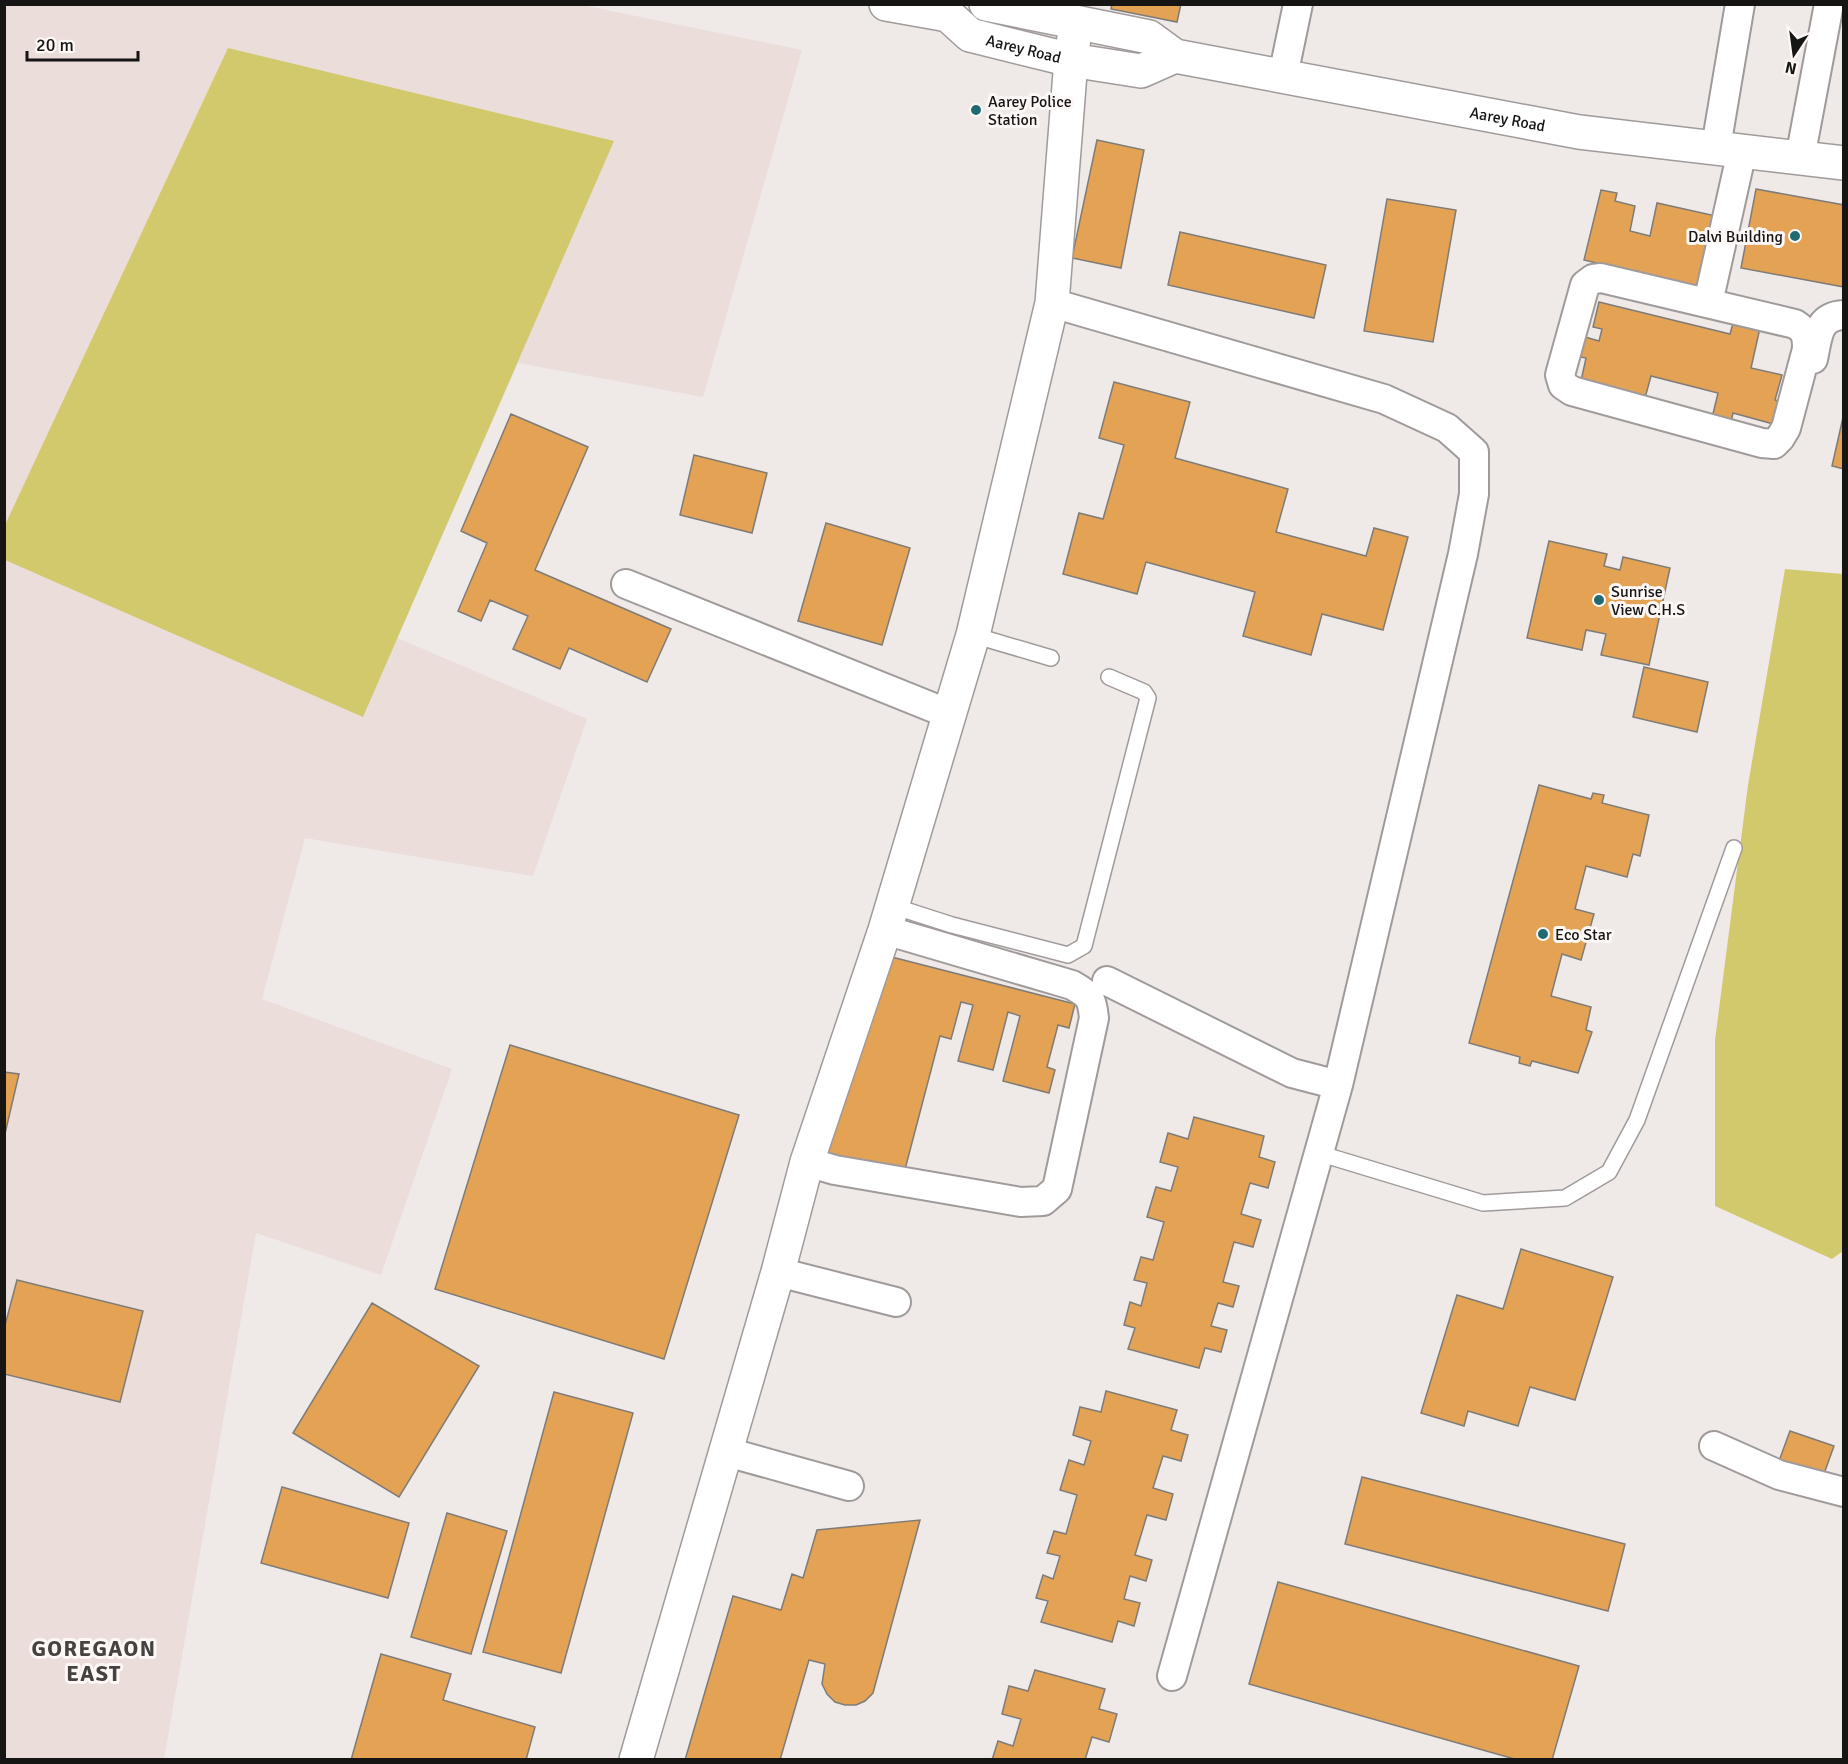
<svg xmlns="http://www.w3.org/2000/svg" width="1848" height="1764" font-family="Signika,sans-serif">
<rect width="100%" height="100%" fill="#efeae8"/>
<!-- built -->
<path fill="#ebddd9" d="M5 5H582L802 50 703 397 518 363 397 638 587 719 533 876 305 838 262 999 452 1069 381 1275 256 1233 164 1759 5 1760Z"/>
<!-- green -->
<path fill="#d2c96d" d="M228 48 614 141 363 717 5 560V525Z
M1785 569 1843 574V1251L1832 1259 1715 1206V1040L1748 785Z"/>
<!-- building -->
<path fill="#e3a254" stroke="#7f7c78" stroke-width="1.5" d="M1112 4H1181L1177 22 1111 9Z
M1097 140 1144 150 1121 268 1072 258Z
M1756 189 1844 205V287L1741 268Z
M1601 190 1617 193 1615 201 1635 206 1630 231 1650 236 1657 203 1716 216 1700 288 1584 260Z
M1387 199 1456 210 1433 342 1364 331Z
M1180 232 1326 265 1314 318 1168 285Z
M1599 302 1730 334 1736 312 1762 319 1751 368 1782 375 1775 400 1783 402 1777 425 1733 413 1730 427 1711 422 1718 393 1651 376 1645 398 1581 381 1586 358 1580 357 1585 337 1599 341 1602 329 1593 327Z
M1114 382 1190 402 1175 458 1288 489 1276 532 1366 556 1374 528 1408 537 1383 630 1322 614 1311 655 1243 636 1255 592 1146 562 1137 594 1063 574 1079 513 1103 519 1124 445 1099 438Z
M1844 413V469L1832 466Z
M511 414 588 447 535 570 671 629 647 682 569 648 560 669 513 649 528 616 490 600 481 621 458 611 487 543 461 531Z
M694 455 767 473 752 533 680 515Z
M826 523 910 548 882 645 798 621Z
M1549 541 1607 554 1604 566 1620 570 1623 557 1670 568 1649 665 1601 655 1606 634 1586 630 1582 650 1527 638Z
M1644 667 1708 682 1697 732 1633 717Z
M1539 785 1591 799 1593 793 1604 795 1602 803 1649 815 1640 856 1633 854 1627 877 1586 866 1575 909 1594 914 1581 960 1562 954 1551 996 1591 1007 1586 1030 1592 1032 1578 1073 1532 1061 1530 1066 1519 1063 1520 1057 1469 1043Z
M880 954 1075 1004 1069 1028 1058 1025 1047 1067 1055 1070 1049 1093 1003 1081 1020 1016 1008 1012 993 1070 958 1061 973 1005 961 1002 951 1039 940 1036 903 1177 827 1157Z
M510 1045 739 1115 664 1359 435 1289Z
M4 1072 19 1074 4 1138Z
M1194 1117 1264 1136 1259 1157 1275 1162 1268 1188 1250 1183 1241 1214 1261 1220 1253 1247 1234 1242 1223 1282 1239 1286 1233 1307 1218 1303 1211 1326 1227 1330 1221 1352 1205 1348 1199 1368 1128 1349 1135 1328 1124 1325 1130 1302 1141 1306 1147 1283 1134 1280 1141 1257 1153 1260 1164 1222 1147 1217 1156 1187 1171 1191 1178 1167 1160 1162 1168 1133 1188 1139Z
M1521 1249 1613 1277 1575 1400 1530 1387 1518 1426 1468 1411 1464 1426 1421 1413 1457 1295 1503 1309Z
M17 1280 143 1311 120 1402 4 1374V1329Z
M372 1303 479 1366 399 1497 293 1433Z
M1106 1391 1177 1410 1171 1430 1188 1435 1181 1461 1163 1456 1153 1488 1173 1494 1166 1520 1147 1515 1135 1555 1152 1560 1146 1581 1130 1576 1124 1599 1140 1603 1134 1626 1118 1621 1112 1642 1041 1622 1048 1601 1036 1598 1043 1575 1053 1579 1060 1556 1047 1553 1054 1531 1066 1534 1077 1495 1060 1490 1069 1460 1084 1465 1091 1441 1073 1435 1080 1407 1101 1412Z
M554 1392 633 1413 561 1673 483 1652Z
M1790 1431 1834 1446 1820 1485 1776 1469Z
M1362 1477 1625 1544 1608 1611 1345 1544Z
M282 1487 409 1523 388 1598 261 1563Z
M447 1513 507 1531 471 1654 411 1637Z
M920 1520 873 1693 865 1701 856 1705H845L835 1702 827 1694 822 1684 825 1664 809 1660 780 1760H685L733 1596 781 1610 792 1574 803 1578 817 1530Z
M1278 1582 1579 1666 1552 1760H1518L1249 1684Z
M381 1654 451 1674 443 1700 535 1727 526 1760H351Z
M1035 1670 1105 1689 1099 1709 1117 1714 1109 1742 1092 1737 1085 1760H992L998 1741 1013 1746 1021 1719 1002 1714 1009 1686 1028 1691Z"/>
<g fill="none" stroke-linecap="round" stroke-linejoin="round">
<!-- lane casing -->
<g stroke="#a09b9a" stroke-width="18">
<path id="lane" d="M973 635 1051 658
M893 906 952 925 1068 955 1084 946 1148 698 1144 692 1109 677
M1318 1153 1483 1203 1565 1198 1609 1172 1637 1120 1734 848"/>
</g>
<!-- street casing -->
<g stroke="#a09b9a" stroke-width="32">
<path id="street" d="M1283 76 1298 4
M1716 147 1740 4
M1800 158 1829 4
M1601 278 1795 324C1806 331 1807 336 1807 349L1786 428 1780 438 1774 444 1762 443 1572 391 1563 385 1560 375 1585 285 1593 279Z
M1052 303 1384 399 1447 428 1474 452V494L1463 554 1338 1085 1172 1676
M1708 303 1742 151
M1813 359C1818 337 1817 316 1844 315
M626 584 949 714
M1107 981 1292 1073 1338 1085
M807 1162 835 1170 1021 1202 1043 1201 1057 1189 1094 1018C1092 998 1090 995 1072 985L885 930
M778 1272 896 1302
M1714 1446 1779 1475 1844 1492
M727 1452 849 1486"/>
</g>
<!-- secondary casing -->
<g stroke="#a09b9a" stroke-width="36">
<g id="secondary">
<path id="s1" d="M886 4 948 15 970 35 1071 60 1141 71 1175 56"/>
<path id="s2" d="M986 4 1149 37 1175 56 1579 132 1844 163"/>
<path d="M636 1760 778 1272 807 1162 885 930 973 635 1052 303 1071 60 1076 23"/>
</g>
</g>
<!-- lane -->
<use href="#lane" stroke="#fff" stroke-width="15"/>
<!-- street -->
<use href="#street" stroke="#fff" stroke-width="28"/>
<!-- secondary -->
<use href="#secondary" stroke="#fff" stroke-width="33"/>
</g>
<!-- markers -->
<g fill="#206a74" stroke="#fdf7f6" stroke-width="2">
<circle cx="976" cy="110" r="6"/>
<circle cx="1795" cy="236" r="6"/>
<circle cx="1599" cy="600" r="6"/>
<circle cx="1543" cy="934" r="6"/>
</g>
<g text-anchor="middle" stroke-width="6" stroke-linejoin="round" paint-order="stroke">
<!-- street labels -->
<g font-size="16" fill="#171514" stroke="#fdf7f6">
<text dy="6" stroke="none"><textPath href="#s1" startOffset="148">Aarey Road</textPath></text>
<text dy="6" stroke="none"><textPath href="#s2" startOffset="537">Aarey Road</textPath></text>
</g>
<!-- poi labels -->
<g font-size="16" fill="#171514" stroke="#fdf7f6" text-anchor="start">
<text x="988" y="107">Aarey Police<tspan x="988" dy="18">Station</tspan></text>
<text x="1783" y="242" text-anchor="end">Dalvi Building</text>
<text x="1611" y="597">Sunrise<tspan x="1611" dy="18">View C.H.S</tspan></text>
<text x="1555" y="940">Eco Star</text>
</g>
<!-- district labels -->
<g font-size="22" font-weight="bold" letter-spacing="1.5" fill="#464240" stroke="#fdf7f6">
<text x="94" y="1656">GOREGAON<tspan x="94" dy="25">EAST</tspan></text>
</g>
</g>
<!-- border -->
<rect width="1848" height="1764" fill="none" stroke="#171514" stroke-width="12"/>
<!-- north arrow -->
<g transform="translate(1794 54) rotate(193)" stroke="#fdf7f6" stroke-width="4.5" paint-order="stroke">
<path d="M0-4.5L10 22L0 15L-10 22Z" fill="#171514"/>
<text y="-9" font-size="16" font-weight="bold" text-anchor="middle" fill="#171514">N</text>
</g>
<!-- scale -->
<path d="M27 51v9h111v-9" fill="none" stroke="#171514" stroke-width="3"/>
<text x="36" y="51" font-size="18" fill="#171514" stroke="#fdf7f6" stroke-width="4.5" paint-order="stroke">20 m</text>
</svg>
